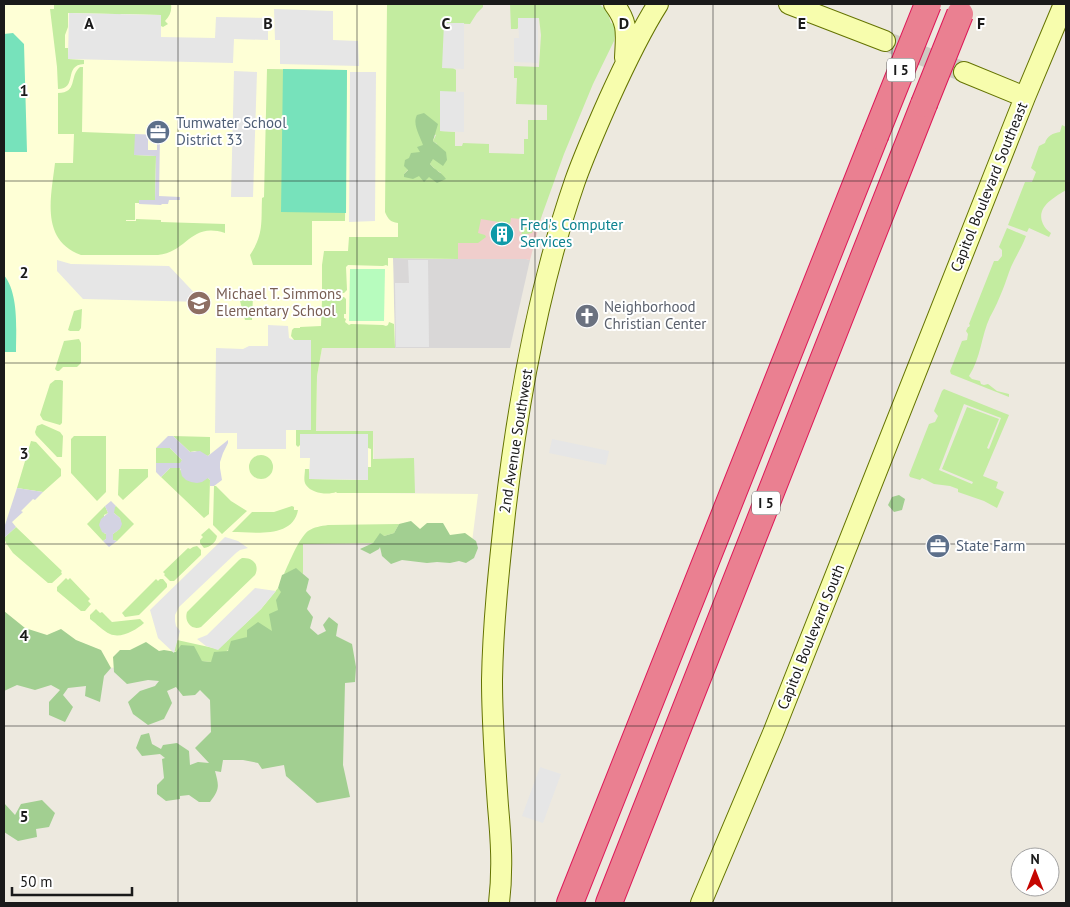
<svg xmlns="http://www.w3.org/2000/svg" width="1070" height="907" font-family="'PT Sans',sans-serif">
<rect width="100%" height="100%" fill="#ede9df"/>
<!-- residential -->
<path fill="#d9d7d7" d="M393 258 526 259 530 260 510 348H395Z"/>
<!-- commercial -->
<path fill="#f0cecc" d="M543 211 530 260 526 259H454V213Z"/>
<!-- education -->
<path fill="#feffd6" d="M4 4H42L54 5V4H412L454 259 393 258 395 348H322L317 376 316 431H373L374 493 478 494 472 542 303 544 302 667 4 668Z"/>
<!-- grass -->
<path fill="#c3eca0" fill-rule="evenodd" d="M54 4H143V5H151L152 4H171C172 11 170 16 165 21L168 24 163 27 161 26V15L121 14 115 26V14L68 13V27L65 35V48H68V59L84 60V64C63 65 78 89 58 89L57 67 50 9H54Z
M387 4H483V7L477 13 470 24 444 23 453 68 456 70V92H440V131L455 132V146H462L463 143 489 144V153L524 154V139H528V120H547V105L516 104 517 78H514V66L539 67 541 35 539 18H518V28L517 29H511L510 4H599L610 14 609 17 611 23 614 24 615 33 614 41 593 84 564 154 537 229H533L532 233 521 235 522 232 519 231 520 219 511 218 510 224 481 219 478 233 485 235 486 237 478 243H458V259L388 258V266L386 265 383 266 348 265 346 267 347 290 344 293H325L322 290V265L324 251H348L349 237H398V223C390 222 388 219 385 212ZM417 128 436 135 433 141 437 144 433 158 430 164 436 170 441 173 429 177 404 174C412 166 419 155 424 145Z
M80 67H83L82 132 135 134V155L156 156 155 200H139V203H135V220H126V221H136V219L161 220V222L225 224V233C190 222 188 252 158 255H81C40 240 51 197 55 163H73L74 134H58V93C78 93 69 76 80 67Z
M267 69 347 70 345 221H312V265H253L250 255C264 234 261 222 262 198L264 197Z
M1062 125 1066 127V190C1055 197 1035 207 1043 224 1045 228 1047 230 1051 233L1049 237 1029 228 1027 232 1008 225 1025 182H1032L1036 172 1031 168 1039 146 1045 143C1047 136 1053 133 1060 132Z
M1007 228 1026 236C1022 247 1016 256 1011 267 1008 274 1006 282 1003 289 999 299 995 308 990 317 981 336 981 358 969 376L972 379 980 381 981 384 984 385 988 384 997 391 1009 394V397L951 374 950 371 962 341 967 340 968 334 966 331 968 327H969L970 325 969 324 994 261H998L1002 256V250L999 247Z
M240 296H253L252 320H245L239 297Z
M325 297H344L346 299V314H344V318L346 319 345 322 349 325 351 324 383 325 386 326 388 325 389 322 394 324 395 348H322L317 376 316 431H373V459L414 458 415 493H337L336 492C329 495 312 494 306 485 303 481 305 474 305 469H309L310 479 368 480V467H371V449L368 448V434H300V445L298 447 296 445V430H311V361H296L311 341 294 340 291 336 292 330 294 328H300V327L321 326 322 300Z
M82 309 81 328 79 331H70L68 330 74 311Z
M79 339 81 343V363L77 367H63L59 371H57L55 369 64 341Z
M55 380H61L63 381 62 423 60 425 43 420 40 415 50 384Z
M944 389 1009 415 983 476 998 482 996 488 1004 492 997 508 984 501 958 492V489L950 486 934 484 922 478 920 480 910 477 909 475 929 424 935 422 938 416 934 411 942 391ZM964 404 1001 418 989 449 987 448 999 419 967 407 942 469 973 482 972 484 939 470Z
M42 424 60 432 63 436 62 457H57L36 435 35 432 37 426Z
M74 436H106V492L97 501 71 473V439Z
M173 436 210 437V454L208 456 195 451 190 452Z
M31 441 36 442 61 469V476L43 492 17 488Z
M156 448H170L182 460 181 463H156Z
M249 467a12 12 0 1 1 24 0a12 12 0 1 1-24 0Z
M170 468H180V470L208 478 210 480 209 514 204 518 161 477Z
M119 469H148V477L123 500 118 495Z
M214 486H216L231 501 247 511 222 534 213 525Z
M105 506 108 513 104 515V533L106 534V539L103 541 87 524Z
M116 506 134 524 117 541 113 540V534C121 529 121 526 120 518L114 513V507Z
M292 506 294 507V510H298C293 539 253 532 232 532L252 512H274Z
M399 524 394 533 384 536 373 543 303 544V574L296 569 284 574C289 563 299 538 308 531 314 527 321 526 328 525Z
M16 527 62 571 61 572 62 574 52 583H48L13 553 6 543 4 538Z
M209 528 217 536C216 543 210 547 204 548L200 543V540L203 537 201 535Z
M197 546 201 550V555L174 581H170L164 575 165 574 163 572 188 548 190 549 193 547Z
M242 558C253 557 260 565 255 575L201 627C191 631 184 621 187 612L239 560Z
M66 578 68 580 70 578 90 599 88 601 91 604 85 611H81L57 591V587Z
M156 579 158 581 160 579H163L167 584V587L139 615 125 617 122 613Z
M278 588 282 592 278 610 272 632 247 637 211 662 202 661 174 651 177 640 218 649 261 609Z
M96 609 100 613 102 612 112 622 140 619 144 623C136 630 121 639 110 634 103 631 97 624 90 619V615Z"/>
<!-- forest -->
<path fill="#a2cf91" d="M424 113 438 124 433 141 446 152 447 160 443 166 433 159 430 164C435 170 441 172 446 179L437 183 429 177 424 182 419 176 413 179 404 177V174L408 170 404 166 405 160 409 158 411 153 420 152 417 147 423 145C420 136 412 124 417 115Z
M899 495 905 499 902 510 894 512 888 505 892 497Z
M411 521 420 529 427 523H443L450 535 465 533 476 541 478 548 474 558 466 563 459 561 450 563 437 562 427 563 402 560 391 564 382 556 380 547 379 549 370 554 360 549 373 543 380 533 384 536 394 533 399 524Z
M296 568 309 579 306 591 311 597 307 609 313 617 310 628 318 635 326 631 323 625 329 617 338 624 336 636 352 644 356 667 355 682 345 683 343 765 350 797 317 803 286 776 284 765 262 769 258 763 243 760H223L221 772 215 771C219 786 220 789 210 802H199L189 795 180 796V799L166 801 157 794V785L164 778 162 759 165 758 160 754 142 756 136 748 141 735 149 733 152 744 161 749 163 745 177 743 189 751 190 765 198 762 209 763 195 748 211 732 210 700 200 690 195 695 183 696 176 687 167 691 172 703 164 719 148 725 133 714 128 702 140 691 155 686 159 681 148 680 127 684 114 672 113 657 120 650H130L146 642 159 651 164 650 176 652 181 645 194 646 202 661 211 662 214 652 228 651 231 641 247 637V630L258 622 272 631 269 614 278 610 276 600 281 592 278 588 282 575Z
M4 611 25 628 47 635 61 629 76 640 101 650 111 668 104 676 100 702 85 696 86 686 68 688 63 695 73 707 65 722 49 715V702L60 690 51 685 35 690 17 685 4 691Z
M42 800 55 813 49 827 36 829 37 837 18 841 4 832V803L15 815 21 804Z"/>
<!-- park -->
<path fill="#b7fcbe" d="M350 269H385L384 321H349Z"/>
<!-- pitch -->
<path fill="#77e2bb" d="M13 33 24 44 27 152H4V34Z
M283 69 347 70 346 213 281 212Z
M4 275C19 294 16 329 16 352H4Z"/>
<!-- parking -->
<path fill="#e6e6e6" d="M274 9 333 11V40L358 41 359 66 280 64V40H275Z
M69 13 161 15V37L215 38 216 17 268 18V40L234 39 233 63 68 59Z
M518 18H538V63L514 62V38H519Z
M444 23H464V69L442 68Z
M234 71 257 72 253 197H231Z
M350 72H376L375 221 349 222Z
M440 91 464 92V132L440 131Z
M57 260 71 264 169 266 203 302 83 299 57 271Z
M408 260H428L429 347H396L395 283H409Z
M268 325 288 326 289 338 294 340H311V430H286V449H237V433H215L216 348 243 349 249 346H268Z
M300 434H368V480L309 479 310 458H300Z
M552 439 609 451 606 465 549 453Z
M225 537 238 541 248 548 240 550 236 553 179 607 175 615V621L176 626 180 631 174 653 158 638 150 610Z
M255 588 276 591 261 609 218 650 206 646 197 639 207 635Z
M540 767 561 774 543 823 522 816Z"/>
<!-- plaza -->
<path fill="#d4d3e3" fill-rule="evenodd" d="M135 134 160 135 159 196 180 197V200H169L168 204H162L161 205 139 204V200H155L156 156 134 155ZM148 135H157V150H148Z
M168 436H173L190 452 200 451 208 456 228 440V443L223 453 220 462V468L222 480 214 486H210V480L208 478 202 482 197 483 191 482 186 480 182 476 180 468H170L161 477 156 472V463H180L182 460 170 448H156Z
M17 488 43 492 35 500 33 499 21 511 23 512 12 522 16 527 4 538V528Z
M111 501 116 506 115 507 114 513 120 518 122 524 120 529 113 534V540L117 541 109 547 103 541 106 539V534L102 532 99 525 101 519 108 513 105 506Z"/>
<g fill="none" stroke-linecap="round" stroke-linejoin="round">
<!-- secondary-tunnel -->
<path stroke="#cdcac1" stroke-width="20" stroke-dasharray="20 10" stroke-linecap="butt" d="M885 41 964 72"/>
<!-- secondary casing -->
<g stroke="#647300" stroke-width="22">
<path id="secondary" d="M614 4C629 24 626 34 625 58
M789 4 885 41
M964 72 1025 97
M499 903C503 870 501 839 498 806 495 764 492 722 492 680 493 624 499 568 505 513 518 401 538 288 575 181 585 153 597 126 609 99 624 66 639 34 658 4
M701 903 773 733 1025 97 1064 4"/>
</g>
<!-- highway casing -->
<g stroke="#dd1958" stroke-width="28">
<path id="highway" d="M570 903 875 136
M609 903 924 104"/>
</g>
<!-- secondary -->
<use href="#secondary" stroke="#f7fdad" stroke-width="20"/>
<!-- highway -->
<use href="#highway" stroke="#ea8091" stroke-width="26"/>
<!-- highway-bridge casing -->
<g stroke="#dd1958" stroke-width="28" stroke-linecap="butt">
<path id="highway-bridge" d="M924 104 960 14
M875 136 928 4"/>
</g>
<!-- highway-bridge -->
<use href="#highway-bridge" stroke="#ea8091" stroke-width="26"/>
</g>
<!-- grid -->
<path fill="none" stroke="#1a1a1a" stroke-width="1" stroke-opacity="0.55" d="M178 4V903M357 4V903M535 4V903M713 4V903M892 4V903M4 181H1066M4 363H1066M4 544H1066M4 726H1066"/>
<!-- icons -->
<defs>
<g id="office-disc" transform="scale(1.25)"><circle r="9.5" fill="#5c6f8a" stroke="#fff"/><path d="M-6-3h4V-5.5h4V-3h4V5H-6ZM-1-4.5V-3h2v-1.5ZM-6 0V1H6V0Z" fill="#fff"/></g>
<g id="building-disc" transform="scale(1.25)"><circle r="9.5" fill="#0f9aa8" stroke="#fff"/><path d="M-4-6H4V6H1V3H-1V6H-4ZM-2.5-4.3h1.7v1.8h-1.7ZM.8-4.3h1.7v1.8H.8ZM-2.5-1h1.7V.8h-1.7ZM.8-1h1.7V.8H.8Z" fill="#fff"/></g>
<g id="school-disc" transform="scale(1.25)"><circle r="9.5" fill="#8d6e63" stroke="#fff"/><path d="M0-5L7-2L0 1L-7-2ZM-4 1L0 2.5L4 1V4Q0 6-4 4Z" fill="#fff"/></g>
<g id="church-disc" transform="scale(1.25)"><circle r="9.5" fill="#6b7280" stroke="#fff"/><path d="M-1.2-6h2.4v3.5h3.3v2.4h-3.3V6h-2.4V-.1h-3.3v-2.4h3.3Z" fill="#fff"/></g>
</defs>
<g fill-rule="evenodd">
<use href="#office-disc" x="158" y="132"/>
<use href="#building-disc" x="502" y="234"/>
<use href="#school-disc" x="199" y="303"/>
<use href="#church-disc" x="587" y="316"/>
<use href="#office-disc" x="938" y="546"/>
</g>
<g text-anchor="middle" stroke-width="4" stroke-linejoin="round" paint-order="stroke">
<!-- shield labels -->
<g fill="#fff" stroke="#5f5f5f" stroke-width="1">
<rect x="887" y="58.5" width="28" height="23" rx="4"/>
<rect x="752" y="491.5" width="28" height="23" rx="4"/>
</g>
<g font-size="14" font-weight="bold" fill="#1a1a1a">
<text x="901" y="75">I 5</text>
<text x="766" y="508">I 5</text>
</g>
<!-- service labels -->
<g font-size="15" fill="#4e5e75" stroke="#fff" text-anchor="start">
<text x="176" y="128">Tumwater School<tspan x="176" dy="17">District 33</tspan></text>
<text x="956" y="551">State Farm</text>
</g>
<!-- street labels -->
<g font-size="15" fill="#1a1a1a" stroke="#fff">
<text transform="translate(989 187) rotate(-68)" y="5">Capitol Boulevard Southeast</text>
<text transform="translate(516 441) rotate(-81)" y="5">2nd Avenue Southwest</text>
<text transform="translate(811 637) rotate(-68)" y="5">Capitol Boulevard South</text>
</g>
<!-- culture labels -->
<g font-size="15" fill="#0d838f" stroke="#fff" text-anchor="start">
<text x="520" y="230">Fred's Computer<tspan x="520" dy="17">Services</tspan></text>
</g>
<!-- education labels -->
<g font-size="15" fill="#785e54" stroke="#fff" text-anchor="start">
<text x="216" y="299">Michael T. Simmons<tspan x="216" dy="17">Elementary School</tspan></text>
</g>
<!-- worship labels -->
<g font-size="15" fill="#5b616d" stroke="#fff" text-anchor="start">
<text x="604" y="312">Neighborhood<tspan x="604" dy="17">Christian Center</tspan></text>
</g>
</g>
<g font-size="16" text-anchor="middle" font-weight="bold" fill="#1a1a1a" stroke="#fff" stroke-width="4" stroke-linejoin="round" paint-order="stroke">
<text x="89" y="29">A</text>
<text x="268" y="29">B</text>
<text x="446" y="29">C</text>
<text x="624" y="29">D</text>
<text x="802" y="29">E</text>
<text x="981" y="29">F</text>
<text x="24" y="96">1</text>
<text x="24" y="278">2</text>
<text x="24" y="459">3</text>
<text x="24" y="641">4</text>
<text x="24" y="822">5</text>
</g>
<!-- border -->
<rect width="1070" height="907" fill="none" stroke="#1a1a1a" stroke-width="10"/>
<!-- north arrow -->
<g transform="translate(1035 872)"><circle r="24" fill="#ffffff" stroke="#a3a3a3"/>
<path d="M0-4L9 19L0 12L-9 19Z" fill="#c50500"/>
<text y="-8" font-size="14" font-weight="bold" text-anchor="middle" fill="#1a1a1a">N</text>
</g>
<!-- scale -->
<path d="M12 887v8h120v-8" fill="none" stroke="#1a1a1a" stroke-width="2.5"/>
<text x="20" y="887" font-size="15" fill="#1a1a1a" stroke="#ffffff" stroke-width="4" paint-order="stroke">50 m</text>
</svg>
